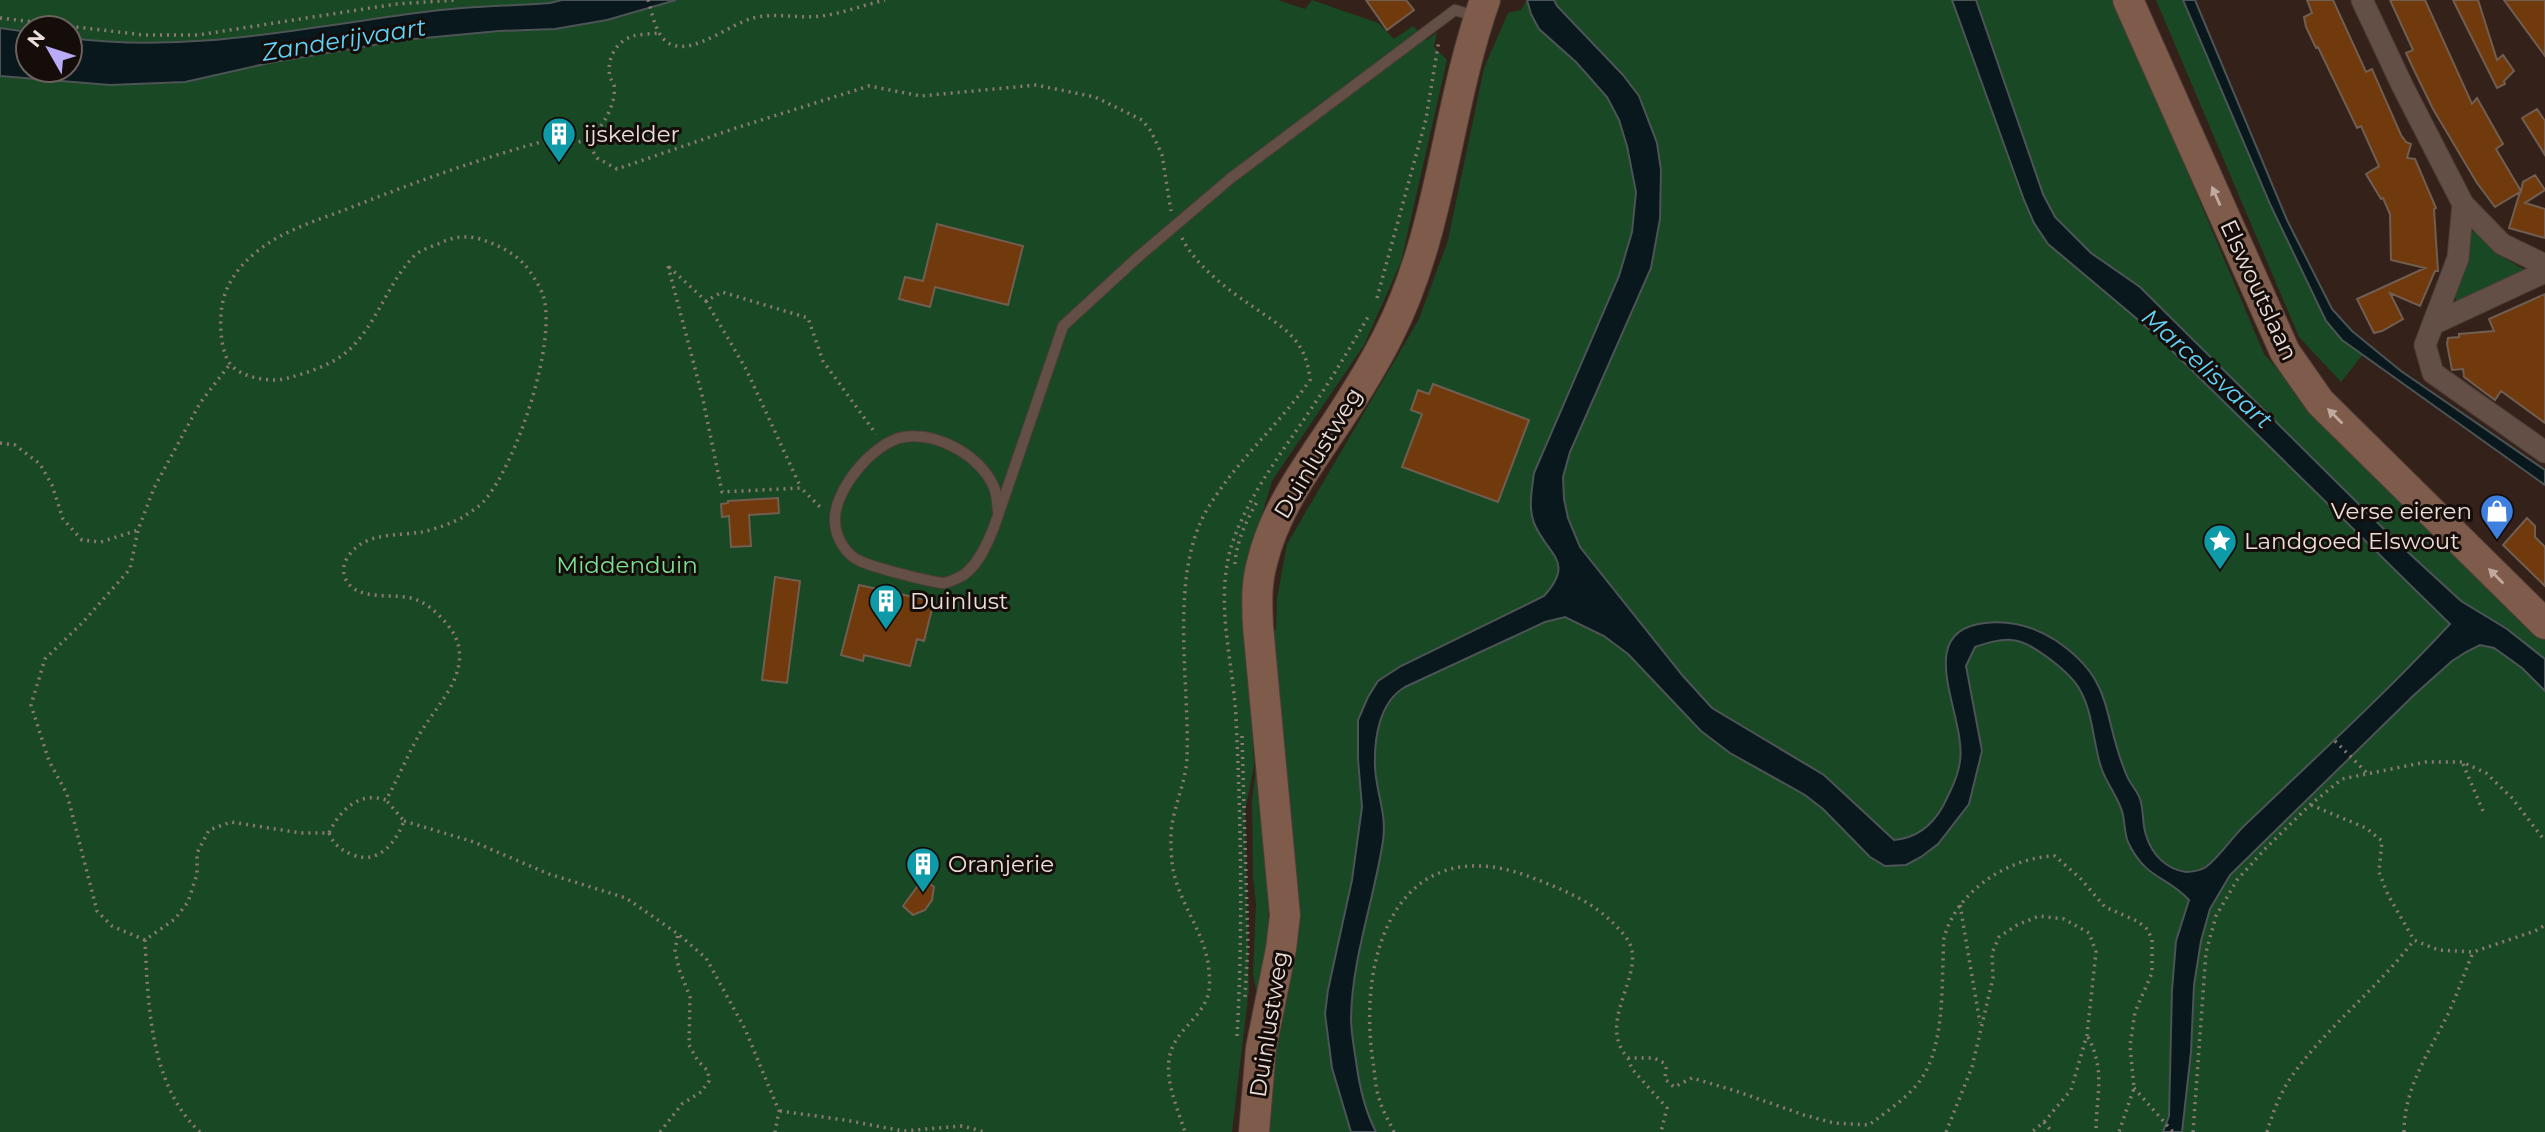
<svg xmlns="http://www.w3.org/2000/svg" width="2545" height="1132" font-family="Montserrat,sans-serif">
<rect width="100%" height="100%" fill="#342119"/>
<!-- green -->
<path fill="#194825" fill-rule="evenodd" d="M0 0H1278L1305 9 1312 0 1378 23 1394 39 1413 26 1427 40 1437 32 1434 47 1447 60 1401 262 1364 345 1272 481 1244 575 1254 766 1245 811 1249 989 1232 1132H0ZM28 28H70V70H28Z
M1527 0 1529 8 1625 95 1645 201 1634 260 1540 484 1574 568 1644 629C1610 587 1558 538 1564 478 1564 469 1568 460 1570 452L1651 268 1660 219 1661 170 1623 75 1557 6 1554 0H1952L2024 200 2048 244 2155 334 2193 342 2140 287 2091 253 2055 217 2043 194 1976 0H2115L2264 354 2288 381 2545 636V1132H1260L1278 1006 1266 629 1276 630 1277 598 1287 544 1419 319 1448 240 1484 68 1508 13 1521 10Z
M2156 0H2193L2282 215 2333 316 2368 348 2341 382 2299 337Z
M2473 229 2497 254 2527 271 2457 304 2455 295Z
M1258 753 1270 884 1267 941 1258 1000 1253 974 1256 904 1253 877 1252 800Z"/>
<!-- water -->
<path fill="#09181d" stroke="#4d5455" stroke-width="2" d="M562 0H676L607 20 555 29 499 31 403 40 269 63 185 82 110 85 0 76V28L28 32V70H70V38C194 54 310 26 432 11 471 6 511 6 550 3Z
M1527 0H1554L1557 6 1623 75 1639 96 1657 143 1661 170 1660 219 1651 268 1570 452 1563 477 1564 499 1568 518 1580 547 1683 676 1712 708 1824 775 1894 840C1917 838 1932 826 1943 806 1950 792 1958 777 1960 761 1967 717 1910 631 1985 623 2011 620 2033 626 2055 640 2117 681 2101 717 2127 776 2130 784 2137 790 2140 799 2144 810 2142 824 2146 835 2152 855 2166 869 2186 872 2192 872 2202 870 2206 867 2221 855 2232 837 2246 824 2315 758 2385 694 2450 624L2155 334 2048 244 2034 223 2024 200 1952 0H1976L2043 194 2055 217 2091 253 2140 287 2398 543 2461 601 2507 629 2545 659V691L2522 668 2494 648 2480 645 2466 652 2452 661 2414 695 2230 875 2210 909 2201 941 2194 985 2191 1052 2182 1132H2163L2169 1116 2172 990 2176 941 2189 900C2166 875 2146 880 2128 842 2124 832 2125 821 2122 811 2117 795 2106 783 2101 767 2093 742 2093 713 2080 690 2071 673 2031 641 2012 640 1999 639 1987 643 1975 647L1966 666 1982 751 1969 804 1938 844 1921 857 1906 865 1885 866 1870 857 1823 809 1805 795 1730 753 1701 731 1628 654 1604 636 1565 617 1545 622 1405 687C1379 702 1374 739 1375 767 1376 793 1387 812 1383 841 1374 900 1352 958 1351 1018 1351 1032 1354 1047 1356 1061 1359 1084 1365 1111 1376 1132H1351L1332 1068 1325 1014 1328 990 1352 880 1362 807 1358 759V720L1368 697 1378 681 1401 666 1544 596C1576 561 1547 555 1534 523 1528 508 1532 489 1534 473L1619 276 1632 232 1636 192 1627 146 1619 120 1607 97 1576 62 1539 29 1531 14Z
M2183 0H2195L2287 220 2332 309 2352 331 2401 371 2545 470V485L2342 340 2326 321 2270 204Z"/>
<!-- building -->
<path fill="#703a0d" stroke="#715e51" stroke-width="2" d="M1366 0H1406L1414 10 1387 30Z
M2307 0H2333L2366 72 2372 69 2401 135 2406 142 2411 144 2407 158 2415 159 2436 208 2434 209 2438 271H2435L2420 306 2390 293 2403 319 2382 331 2374 333 2357 299 2425 268 2391 260 2390 214 2383 198 2381 199 2366 174 2379 166 2361 126 2357 128 2318 47 2316 48 2306 27 2304 17 2312 13Z
M2390 0H2425L2472 104 2477 98 2503 144 2496 149 2521 191 2523 182 2535 175 2545 190 2525 203 2545 209V238L2509 228 2520 192 2495 207 2477 183 2433 109 2413 68 2406 53 2413 50Z
M2453 0H2478L2497 60 2503 55 2514 71 2504 81 2505 84 2497 88Z
M2504 0H2545V56Z
M2537 109 2545 121V155L2522 118Z
M937 224 1023 246 1008 305 935 287 930 307 899 299 905 277 923 281Z
M2545 294V423L2501 391 2495 400 2464 377 2463 369 2452 370 2447 344 2448 338 2459 337V334L2494 331 2489 319Z
M1433 384 1529 420 1498 502 1402 467 1422 414 1411 410 1418 390 1429 394Z
M778 498 779 513 749 515 751 546 731 547 729 516 722 517 721 504 728 503V501Z
M2527 518 2535 526V537L2545 547V586L2503 545Z
M775 577 800 581 787 683 762 680Z
M859 585 927 600 932 609 924 641 917 639 910 666 864 655 863 661 841 655Z
M923 879 934 887 932 900 925 910 913 915 903 906Z"/>
<g fill="none" stroke-linecap="round" stroke-linejoin="round">
<!-- lane casing -->
<g stroke="#4d3d37" stroke-width="12">
<path id="lane" d="M998 511C997 503 997 492 993 485 978 455 938 432 904 437 873 442 832 492 835 523 836 538 846 555 860 561 872 567 930 582 943 583 947 583 953 580 958 578 976 570 987 545 994 527L1063 326 1138 257 1231 178 1455 10 1478 17"/>
</g>
<!-- street casing -->
<g stroke="#4d3d37" stroke-width="23">
<path id="street" d="M2362 0 2403 87 2463 204 2502 244 2545 265
M2463 204 2458 258 2425 345 2433 373 2545 452
M2433 324 2545 272"/>
</g>
<!-- secondary casing -->
<g stroke="#4d3d37" stroke-width="32">
<path id="secondary" d="M2128 0 2285 352 2320 402 2545 624
M1254 1132 1261 1048 1281 949 1285 915 1258 626C1257 605 1256 584 1262 563 1276 503 1316 456 1348 405 1362 383 1376 360 1388 336 1442 231 1446 110 1485 0"/>
</g>
<!-- path -->
<path stroke="#8b7a73" stroke-width="3.5" stroke-dasharray="2 5" stroke-linecap="butt" d="M648 0C653 15 656 40 673 45 696 53 730 24 753 18 776 12 799 19 822 16 843 13 864 5 885 0
M0 18 144 35H198L396 4 456 0
M586 140 597 158 617 169 736 128 869 86 921 96 1036 85 1095 97 1142 120 1151 131 1162 155 1171 211
M1182 238C1195 265 1227 289 1252 306 1283 328 1306 338 1310 380 1279 425 1236 461 1208 508 1168 573 1190 684 1187 758 1186 781 1175 803 1172 825 1170 836 1171 851 1172 862 1176 901 1207 933 1209 972 1210 979 1210 991 1207 998 1198 1022 1173 1031 1169 1060 1166 1084 1178 1110 1185 1132
M668 266 702 395 722 492 801 488 822 509
M669 267 706 301 722 292 808 318 823 361 876 434
M1377 298 1426 119 1439 40
M706 301 746 369 801 488
M0 443 15 445 40 464 52 485 63 519 82 540 101 542 138 530
M1235 564C1236 543 1246 521 1257 502
M1242 736 1248 945 1245 997
M2335 741 2368 774
M2463 764 2483 811
M2311 805 2366 828 2382 841 2379 872 2388 895 2414 940 2438 950 2473 952 2535 931 2545 925
M404 821 474 842 549 874 626 898 678 934 706 958 745 1029 779 1111 775 1132
M329 833C334 845 341 850 353 855 379 865 396 842 404 821L386 800
M1960 905 1980 1023
M145 940 112 926 97 911 67 794 49 761 31 705 45 659 83 622 130 569 138 530 154 488 200 403 230 364
M1237 1036C1243 930 1241 823 1236 718 1233 659 1214 602 1232 544 1250 491 1285 449 1315 403 1334 375 1351 346 1368 317
M2088 1037C2106 1071 2096 1096 2096 1132
M1628 1058 1632 1069 1667 1108 1661 1132
M2134 1088 2173 1132
M780 1111 845 1120 903 1131 962 1126 985 1132
M2044 1122 2052 1132
M200 1132C150 1086 148 1004 145 940L175 919 188 902 197 874V853L209 830 231 822 301 833H329C340 810 359 791 386 800 398 779 406 758 418 737 434 707 473 674 455 636 448 623 431 605 417 600 396 591 357 604 345 578 342 570 344 561 350 554 366 532 399 536 422 532 436 529 452 523 463 517 470 512 479 507 484 501 516 465 558 341 543 295 540 287 531 272 525 265 513 252 496 244 480 239 465 235 452 237 438 244 430 247 421 250 415 255 388 282 378 322 350 349 333 365 309 372 288 378 272 383 242 378 231 365 221 353 220 328 221 314 223 286 238 266 260 249 285 230 318 220 347 209 410 184 473 161 537 143 554 139 573 148 588 138 603 129 617 102 614 85 613 82 611 80 610 77 606 60 616 41 633 36 641 34 651 34 659 33
M660 1132 682 1104 701 1092 709 1081 708 1071 698 1061 689 1045 690 997 679 969 675 950 678 934
M1394 1132C1389 1121 1382 1110 1379 1098 1375 1087 1375 1073 1373 1062 1356 949 1402 823 1538 880 1564 890 1592 902 1612 922 1617 927 1625 935 1629 942 1646 975 1595 1022 1628 1058H1654L1664 1063 1666 1068 1665 1079 1674 1087 1692 1078 1736 1091 1804 1115 1834 1123 1869 1125C1887 1111 1909 1097 1922 1078 1946 1041 1941 980 1944 938 1956 892 2008 857 2055 856L2080 878 2105 907 2137 921 2147 929 2152 939V973L2135 1012 2130 1046 2134 1088 2119 1132
M1946 1132 1972 1067 1993 978 1992 953 1999 937 2017 925 2039 916 2064 919 2089 933 2096 952 2087 1035 2071 1090 2044 1122 2032 1132
M2193 1132 2206 952 2216 916 2237 880 2265 849 2310 805 2342 779 2426 762H2462L2486 773 2512 798 2545 841
M2267 1132C2273 1111 2281 1091 2294 1073 2329 1025 2378 988 2414 940
M2404 1132C2404 1087 2430 1051 2449 1012 2458 992 2465 972 2473 952"/>
<!-- lane -->
<use href="#lane" stroke="#644f46" stroke-width="10"/>
<!-- street -->
<use href="#street" stroke="#644f46" stroke-width="21"/>
<!-- secondary -->
<use href="#secondary" stroke="#7e5b4a" stroke-width="30"/>
</g>
<!-- one-way arrows -->
<defs><path id="oneway-solid" d="M-6-.8H1V-3.2L6.5 0L1 3.2V.8H-6Z" transform="scale(1.75)"/></defs>
<g fill="#c0aaa0">
<use href="#oneway-solid" transform="translate(2216 196) rotate(-114)"/>
<use href="#oneway-solid" transform="translate(2335 416) rotate(-135)"/>
<use href="#oneway-solid" transform="translate(2496 576) rotate(-135)"/>
</g>
<!-- icons -->
<defs>
<g id="building-pin" transform="scale(1.75)"><path d="M0 17L-7.5 6A9.5 9.5 0 1 1 7.5 6Z" fill="#0f9aa8" stroke="#150d0a"/><path d="M-4-6H4V6H1V3H-1V6H-4ZM-2.5-4.3h1.7v1.8h-1.7ZM.8-4.3h1.7v1.8H.8ZM-2.5-1h1.7V.8h-1.7ZM.8-1h1.7V.8H.8Z" fill="#fff"/></g>
<g id="shop-pin" transform="scale(1.75)"><path d="M0 17L-7.5 6A9.5 9.5 0 1 1 7.5 6Z" fill="#3f7fe0" stroke="#150d0a"/><path d="M-5-2.5h2.3a2.7 3.5 0 0 1 5.4 0H5L5.5 6h-11ZM-1.5-2.5h3a1.5 2.3 0 0 0-3 0Z" fill="#fff"/></g>
<g id="sight-pin" transform="scale(1.75)"><path d="M0 17L-7.5 6A9.5 9.5 0 1 1 7.5 6Z" fill="#0f9aa8" stroke="#150d0a"/><path d="M0-6L1.8-2.2L6-1.7L2.9 1.2L3.7 5.4L0 3.3L-3.7 5.4L-2.9 1.2L-6-1.7L-1.8-2.2Z" fill="#fff"/></g>
</defs>
<g fill-rule="evenodd">
<use href="#building-pin" x="559" y="134"/>
<use href="#shop-pin" x="2497" y="511"/>
<use href="#sight-pin" x="2220" y="541"/>
<use href="#building-pin" x="886" y="601"/>
<use href="#building-pin" x="923" y="864"/>
</g>
<g text-anchor="middle" stroke-width="6" stroke-linejoin="round" paint-order="stroke">
<!-- poi labels -->
<g font-size="23" fill="#ecdfd9" stroke="#150d0a" text-anchor="start">
<text x="584" y="142">ijskelder</text>
<text x="2472" y="519" text-anchor="end">Verse eieren</text>
<text x="2244" y="549">Landgoed Elswout</text>
<text x="910" y="609">Duinlust</text>
<text x="948" y="872">Oranjerie</text>
</g>
<!-- street labels -->
<g font-size="23" fill="#ecdfd9" stroke="#150d0a">
<text transform="translate(2259 290) rotate(65)" y="8">Elswoutslaan</text>
<text transform="translate(1318 453) rotate(-59)" y="8">Duinlustweg</text>
<text transform="translate(1269 1024) rotate(-81)" y="8">Duinlustweg</text>
</g>
<!-- park labels -->
<g font-size="23" fill="#7de192" stroke="#150d0a">
<text x="627" y="573">Middenduin</text>
</g>
<!-- water labels -->
<g font-size="24" font-style="italic" fill="#60d4fa" stroke="#150d0a">
<text transform="translate(344 40) rotate(-9)" y="8">Zanderijvaart</text>
<text transform="translate(2207 369) rotate(42)" y="8">Marcelisvaart</text>
</g>
</g>
<!-- north arrow -->
<g transform="translate(49 49) rotate(309)"><circle r="33" fill="#150d0a" stroke="#6b615d" stroke-width="2"/>
<path d="M0-5L12 26L0 18L-12 26Z" fill="#b9abf7"/>
<text y="-10" font-size="19" font-weight="bold" text-anchor="middle" fill="#ecdfd9">N</text>
</g>
</svg>
